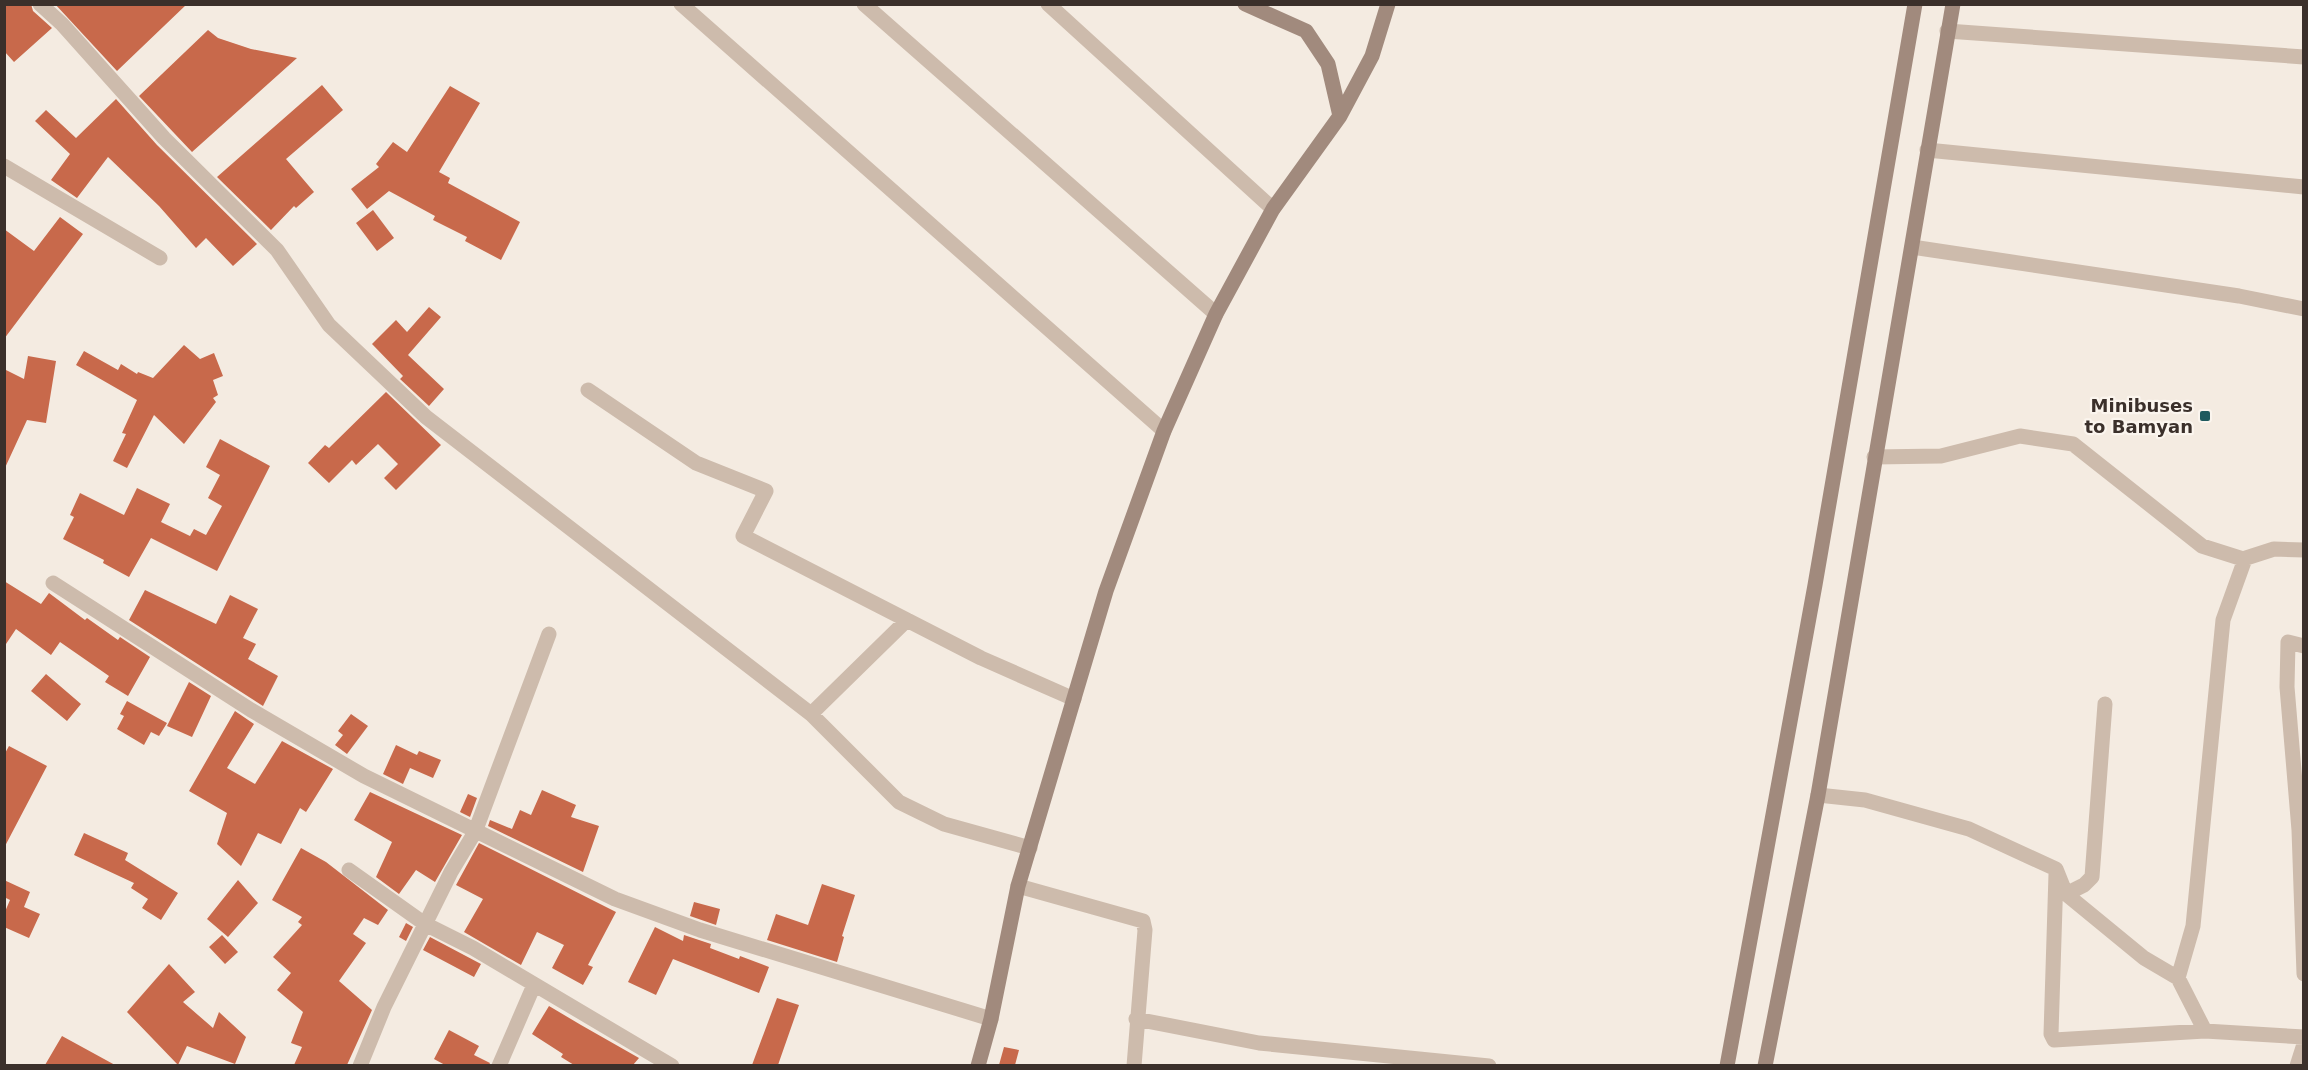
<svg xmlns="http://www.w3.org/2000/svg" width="2308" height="1070" font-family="'DejaVu Sans',sans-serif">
<rect width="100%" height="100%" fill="#f4ebe1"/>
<!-- building -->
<path fill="#c8694b" d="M4 4H31L33 11 52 28 14 62 4 51Z
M55 4H187L117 71Z
M208 30 218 38 251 49 297 58 192 152 139 96Z
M322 85 343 110 286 159 314 192 296 208 294 206 271 230 217 177Z
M450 86 480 103 439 172 450 178 448 183 520 222 501 260 465 241 467 237 433 220 435 216 389 191 367 209 351 189 379 167 376 164 393 142 407 152Z
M116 99 157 145 257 244 233 266 206 238 196 248 159 206 108 157 77 198 51 180 70 154 35 121 46 110 76 138Z
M373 210 394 238 377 251 356 223Z
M60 217 83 234 4 339V229L34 251Z
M429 307 441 317 408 355 444 389 429 406 400 379 403 376 372 344 396 320 407 332Z
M184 345 200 359 214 353 223 376 213 380 218 395 213 398 216 402 184 444 154 415 127 468 113 461 126 434 122 433 137 400 76 365 84 351 118 370 121 364 137 374 138 372 153 378Z
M28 356 56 361 46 423 27 420 4 470V369L24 379Z
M386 392 441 445 396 490 384 478 398 464 378 444 356 465 352 460 329 483 308 463 325 445 329 448Z
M220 439 270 466 217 571 151 538 129 577 103 563 104 560 63 539 74 517 70 515 80 493 124 515 137 488 170 504 161 522 190 536 194 529 206 535 222 506 208 498 220 475 206 467Z
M4 581 41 604 49 593 85 620 87 618 118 640 120 637 150 657 128 696 105 682 109 676 60 642 51 655 16 629 4 647Z
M145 590 216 624 230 595 258 609 243 638 256 644 248 659 278 676 263 706 129 620Z
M46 674 81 704 67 721 31 691Z
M189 682 211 696 192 737 167 726Z
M127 701 167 723 159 736 151 732 144 745 117 729 124 716 120 714Z
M235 711 254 724 227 768 255 784 282 741 333 769 306 812 300 808 281 844 258 833 241 866 217 844 227 813 189 791Z
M351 714 368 726 347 754 335 745 343 735 338 731Z
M396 745 417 755 419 751 441 760 433 778 410 768 403 784 383 774Z
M9 746 47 766 4 848V755Z
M542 790 576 805 571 817 599 826 583 872 488 826 490 820 512 829 520 810 531 815Z
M370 792 462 835 435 882 416 870 399 894 376 877 392 842 354 820Z
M468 794 477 798 470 817 460 812Z
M84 833 128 853 125 860 178 893 161 920 142 908 148 899 131 888 134 883 74 855Z
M479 843 616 912 588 965 593 967 583 985 552 968 564 945 537 932 521 965 464 932 483 899 456 885Z
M301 848 326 862 388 910 378 925 364 918 353 934 366 943 339 981 372 1010 347 1065H294L302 1047 291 1043 303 1012 277 990 291 973 273 957 302 925 298 922 302 917 272 900Z
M4 880 30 892 24 907 40 914 29 938 4 927V914L10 900 4 897Z
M238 880 258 903 228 937 207 919Z
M822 884 855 895 842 936 844 937 837 962 767 940 776 914 808 925Z
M694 902 720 909 716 925 690 916Z
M406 923 413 927 406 941 399 937Z
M655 927 683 941 684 935 711 944 710 948 739 959 740 956 769 967 759 993 673 959 656 995 628 982Z
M222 935 238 952 225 964 209 947Z
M430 937 481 964 474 977 423 950Z
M169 964 195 992 183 1002 213 1028 219 1012 246 1037 235 1064 187 1046 178 1065 127 1012Z
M777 998 799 1005 778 1065H752Z
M549 1006 581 1025 639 1058 633 1065H574L561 1057 563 1054 532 1034Z
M449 1030 479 1046 474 1055 490 1063 489 1065H445L434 1059Z
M62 1036 115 1065H45Z
M1004 1047 1019 1050 1015 1065H999Z"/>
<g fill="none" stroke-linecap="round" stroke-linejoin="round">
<!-- street -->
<path stroke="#cdbbac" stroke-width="15" d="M40 4 62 24 164 138 277 250 329 325 426 417 811 714 899 802 944 824 1030 848
M681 4 1164 431
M864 4 1216 314
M1048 4 1273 209
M1947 31 2304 57
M1927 150 2304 187
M4 166 160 258
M1912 247 2239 296 2304 309
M588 390 696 463 766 491 743 536 981 658 1074 699
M1874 457 1941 456 2020 436 2073 444 2202 546 2243 559 2274 549 2304 550
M53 583 251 710 364 776 615 899 700 930 991 1019
M2304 646 2288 642 2287 687 2299 830 2304 974
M811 714 907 620
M1818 795 1865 800 1969 829 2056 869 2066 894 2144 958 2178 978 2205 1031
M349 870 425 924 473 948 672 1066
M2056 874 2051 1034 2054 1040 2205 1031 2304 1037
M1018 886 1143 921 1145 930 1134 1066
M2066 894 2084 885 2092 877 2105 704
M2178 978 2193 926 2223 620 2245 559
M1136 1019 1259 1043 1489 1066
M360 1066 384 1007 451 872 475 832 549 634
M499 1066 534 985
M2297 1066 2304 1044"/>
<!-- secondary -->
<path stroke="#a18a7d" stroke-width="15" d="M1245 4 1306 31 1328 64 1340 116
M978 1066 991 1019 1018 886 1106 591 1164 431 1216 314 1273 209 1340 116 1372 56 1388 4
M1727 1066 1815 585 1915 4
M1765 1066 1818 795 1953 4"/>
</g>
<!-- markers -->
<rect fill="#1f5a5e" stroke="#fbf5ee" stroke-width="2" x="2199" y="410" width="12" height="12" rx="3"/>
<g text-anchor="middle" stroke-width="4.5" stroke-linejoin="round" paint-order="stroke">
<!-- poi labels -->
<g font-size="18" font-weight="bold" fill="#3b302b" stroke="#fbf5ee" text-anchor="end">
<text x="2193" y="412">Minibuses<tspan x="2193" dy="21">to Bamyan</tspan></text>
</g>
</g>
<!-- border -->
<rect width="2308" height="1070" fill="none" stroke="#3b302b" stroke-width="12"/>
</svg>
